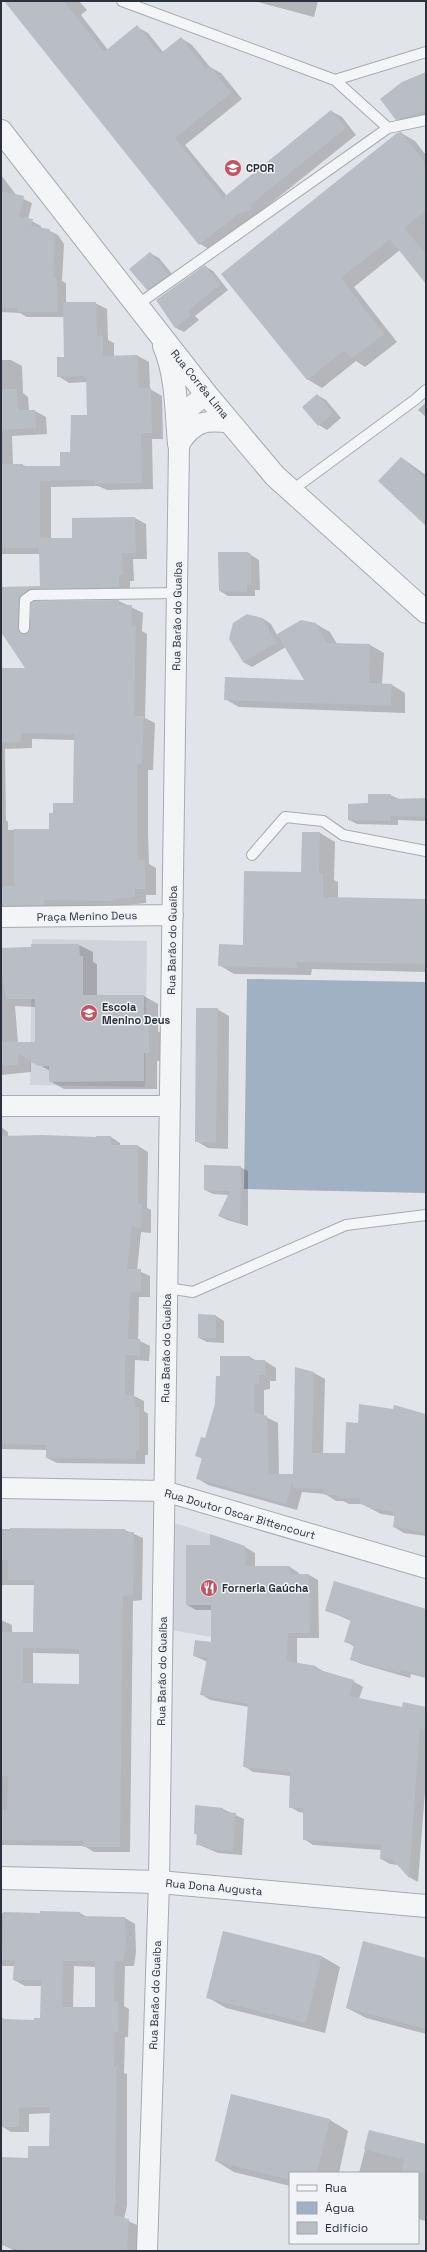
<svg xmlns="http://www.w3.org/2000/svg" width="427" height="2252" font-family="'Space Grotesk',sans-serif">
<rect width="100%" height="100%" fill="#e1e4e8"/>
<!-- built -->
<path fill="#d0d3da" d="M32 939 147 941 145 1087 30 1085Z
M172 1522 245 1546 247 1643 171 1630Z"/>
<!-- water -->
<path fill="#a0b1c4" d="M247 979 426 982V1193L244 1189Z"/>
<!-- shadow -->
<path fill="#0003" fill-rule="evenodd" d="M5 1H79L87 10 81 15 108 50 137 27 148 33 163 52 181 38 192 45 210 67 221 73 242 99 185 145 227 196 331 111 342 117 356 135 260 212 263 215 211 250 200 244Z
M254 1H318L314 17Z
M426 73V122L408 126 397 119Z
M401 133 415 141 426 155V282L400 250 354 287 397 342 365 367 356 361 322 388 307 379 222 274Z
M1 175 17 196 32 203 28 219 41 226V229L48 230 58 235 64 244 62 281 66 283V303H95L107 309 108 340 114 343V357L138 356 149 362 150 389 162 396 163 439H152L153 489 107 490 98 486 51 487V539H73V519L135 518 146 524 147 559H133L134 581H130V593L40 596 30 604 29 618 119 601 143 613 142 631 147 634 145 718 155 723 153 770H148V835L149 864 156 868V895H146V903L126 905V906H55V911L12 912 1 906V669H27L1 631V588L41 587 40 554H1V360H11L22 366 23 393 28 397 29 411H35L46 417 47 434 12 436 13 465H23L28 467H61L71 453 88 416 87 382 69 383 58 376 65 358 64 317H27L20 313 1 312ZM32 739 75 740 74 804 54 814 50 830H8V822L6 820 5 749 32 748Z
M150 253 159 258 177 280 157 294 148 289Z
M205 266 213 271 228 290 195 316 199 320 184 332 176 328 157 300Z
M317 395 326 400 341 418 327 430 319 425Z
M426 402V417L418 410Z
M402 458 426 475V525Z
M251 555 259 560 260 590H255V596H228L220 591Z
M262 618 271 624 277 635 301 621 316 624 330 632 337 644 370 645 384 653 382 684 392 685 405 693V713L239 707 225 699 306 681 286 647 252 667 243 662Z
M390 795 399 799H426V821L398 820V825L357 824 349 820 369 804Z
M320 833 335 842 334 880 338 882V899L426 900V972L312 969 311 975 234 974 219 965 244 946 302 873Z
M79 945 93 952V962L97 964V996H144L158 1004V1031L162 1034V1061H157V1089H64L50 1081V1071L31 1060V1072L1 1075V949ZM15 1006 36 1007V1043H18Z
M217 1009 229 1016 228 1149 208 1148 196 1141Z
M1 1127 8 1132V1137H111L120 1143V1146H138L148 1152 147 1208 151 1210V1233L141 1232 137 1270 150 1276V1297H139L138 1340 150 1346 149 1361 135 1360 134 1396 144 1401V1411L148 1414V1455H145V1464L57 1463 47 1458V1450L1 1449Z
M240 1167 248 1171V1226L227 1220 219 1216 229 1195 213 1194 205 1190Z
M216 1316 224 1321V1343L207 1342 199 1338Z
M250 1357 257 1361H265L276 1368V1381H270V1389L264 1390V1416L278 1423 279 1475H294L296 1368 314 1373 325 1379 323 1454H346L359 1424 426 1415V1536L404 1533 394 1527 395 1516 381 1514 362 1504H349L343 1501H336L325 1494 302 1492 297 1510 208 1485 197 1478 203 1459 196 1456 206 1439 216 1404 221 1377Z
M1 1529 125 1530 143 1538 142 1600 133 1601 130 1852H94L84 1846 1 1845V1620L12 1625V1633H34L35 1585H1ZM33 1653 80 1654V1685L33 1684Z
M211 1536 245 1547 255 1553V1567H290L299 1573V1575H309L318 1580 319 1638H297V1664L316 1667 325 1672 353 1681 363 1687 359 1699 426 1714V1779L418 1882 409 1877 398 1865 390 1864 381 1859V1850L313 1845 304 1839V1813L299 1812 290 1807 291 1776 253 1772 244 1766 249 1707 210 1700 201 1694 208 1662 194 1656 212 1643V1610H196L187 1605 211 1546Z
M326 1610 426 1612V1678L411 1674 410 1678 361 1664 351 1659 355 1647 346 1642 351 1621Z
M223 1809 244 1819 242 1855 218 1853 197 1844 198 1835 195 1834Z
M1 1913H80L87 1917 125 1918 135 1924 136 1952 134 1966H125L124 2006 129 2009 128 2037H125L124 2073 127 2074V2206L124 2219 139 2226 137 2251H15L1 2244V2158L29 2159 50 2147 51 2113 29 2114V2132H11L1 2126V2017L7 2021H35L41 2019 42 1986H25L14 1980 15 1966H1ZM74 1966 96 1967V2008H73Z
M321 1956 340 1967 325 2033 226 2008 207 1997Z
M426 1958V2034L366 2018 347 2008Z
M232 2095 330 2120 348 2131 339 2173H290V2186L234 2172 216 2161Z
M370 2131 426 2145V2221L418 2219V2173H359Z"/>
<!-- building -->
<path fill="#b9bdc4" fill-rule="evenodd" d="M4 1H64L104 52 137 25 160 54 181 37 206 69 210 66 231 93 175 138 223 198 331 110 346 128 250 205 253 209 237 215 199 245Z
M426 72V111L396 120 380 99 402 82Z
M401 132 426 164V210L404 228 426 254V284L390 239 341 278 384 334 351 359 344 351 307 380 221 274 397 133Z
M1 191 24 196 19 216 33 219 31 226 49 229 55 239 53 277H57L58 312H17V308H1Z
M150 252 169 275 147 290 129 269Z
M205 265 220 285 188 311 191 315 175 328 156 300Z
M63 302H96L97 336H103V356L138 355 139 388H151L152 433H141L142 483 95 484V481L86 480 40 481V538H72V518L135 517 136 553H122L123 575H119V587L28 590 19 597 18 628 23 634 30 631 31 603 34 601 119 600V605H132L131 626 136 627 134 716H144L142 764H137V828L138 860H145V889H135V897L115 899V901L44 900V905L1 906V886H14V829H49V813H53V803H73L74 734 21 733V742H1V668H25L1 632V587L40 586 39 548H1V464H23V466H60V452H70L71 415H87L86 376 57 377V357H64Z
M1 389H17L18 410H35L36 428 1 430Z
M317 394 333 413 318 426 302 407Z
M401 457 426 480V526L378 481Z
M218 552H247L251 554V585H247V592L219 591Z
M247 614 262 618 277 643 243 662 229 639 233 623Z
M301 620 316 623 327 643 370 644 369 683 392 684 391 706 224 700 225 677 304 680 277 634Z
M368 794H391V799L426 798V817L390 816 391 821 348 820V804L368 803Z
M302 832H320L319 873H323V897L426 899V964L297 962V968L218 966 219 944 243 945 244 871 301 872Z
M31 944H79L80 956H83V995H144V1025H149V1053H144V1081L49 1082V1066H38L18 1053V1065L1 1066V1042H35V999H6L1 967V948L31 947Z
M196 1008H218L216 1142H195Z
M42 1135 96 1137V1136H111V1145H138V1204H142L141 1228 132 1227 127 1269H141V1292H130L128 1339H140V1356L125 1355V1395H134L135 1407H139V1450H136V1459L46 1458V1445L1 1444V1136Z
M204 1165 241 1166 240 1222 218 1216 230 1191 204 1190Z
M198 1314 216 1315V1338H198Z
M220 1356H250V1360H265L266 1375H259V1384H254V1412L267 1416 269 1474H293L295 1367 314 1372 312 1453H345L346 1422 358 1423 359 1404 393 1409 394 1405 426 1414V1533L393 1527 395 1512 369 1508 370 1506 360 1504V1498H337V1495H324V1489L293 1488V1481L286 1504 196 1479 202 1458 195 1456 201 1437 205 1438 215 1404 216 1376H220Z
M10 1528 125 1529V1532H134L133 1595 123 1596 120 1847H83V1841L1 1840V1810H7L8 1776 1 1777V1632H33L34 1580H8V1560H1V1531H10ZM23 1648 79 1649V1684L23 1683Z
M210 1534 245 1546 246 1566H290V1574H309L310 1633H288L287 1661 316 1666V1669L354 1680 349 1696 402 1707 403 1702 426 1707V1730L420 1728 409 1878 393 1860 380 1859 381 1845 303 1840V1808H289L290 1772 243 1767 248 1704 200 1695 207 1658 193 1656 195 1640 211 1642V1605H186V1545H210Z
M334 1581 426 1609V1677L401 1669 400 1673 350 1660 354 1645 344 1642 351 1619 325 1611Z
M195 1805 223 1808V1812L236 1813 233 1851 208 1849V1846L196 1845 197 1834H194Z
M40 1911 80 1912V1916L125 1917 126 1945 123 1961H115L114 2002H119L118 2032H115L114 2067H117L115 2199H117L113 2215 129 2219 127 2251H25L1 2245V2157L28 2158V2146H49L50 2107 19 2108V2127H1V2019L34 2020V2018H40L41 1980H13L14 1960H2L3 1912 40 1913ZM63 1961H95V2007H62Z
M223 1931 322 1956 306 2023 206 1998Z
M363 1941 426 1958V2029L346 2008Z
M231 2094 330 2119 317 2173H290V2180L215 2161Z
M369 2130 426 2144V2173H401L404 2160 364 2149Z"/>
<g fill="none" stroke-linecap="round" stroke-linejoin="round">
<!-- service casing -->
<g stroke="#a7abb2" stroke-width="12">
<path id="service" d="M122 1 335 80 388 128
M335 80 426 52
M137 305 388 128 426 120
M291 491 416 399 426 390
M24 628 25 600 32 595 178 593
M252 855 285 817 323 821 343 835 426 851
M167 1288 193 1292 346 1225 426 1215"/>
</g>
<!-- minor casing -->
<g stroke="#a7abb2" stroke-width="22">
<path id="minor" d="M179 444C194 422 204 419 231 423
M1 917 173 915
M1 1106H170
M1 1488 164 1491 426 1568
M147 2251 159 1882 179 444C185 418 182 409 207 395"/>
</g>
<!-- tertiary casing -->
<g stroke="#a7abb2" stroke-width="24">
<path id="tertiary" d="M1 131 207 395 275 476 426 612
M164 346C177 376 176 412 179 444
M1 1878 159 1882 426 1906"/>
</g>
<!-- service -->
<use href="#service" stroke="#f3f5f7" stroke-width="10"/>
<!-- minor -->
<use href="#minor" stroke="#f3f5f7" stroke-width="20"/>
<!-- tertiary -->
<use href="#tertiary" stroke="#f3f5f7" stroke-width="22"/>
</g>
<!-- icons -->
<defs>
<g id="school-disc" transform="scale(0.9)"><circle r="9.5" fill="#c05463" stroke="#f1f3f6"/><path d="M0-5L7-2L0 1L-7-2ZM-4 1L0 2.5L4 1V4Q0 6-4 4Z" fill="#fff"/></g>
<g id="restaurant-disc" transform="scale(0.9)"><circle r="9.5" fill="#c05463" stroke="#f1f3f6"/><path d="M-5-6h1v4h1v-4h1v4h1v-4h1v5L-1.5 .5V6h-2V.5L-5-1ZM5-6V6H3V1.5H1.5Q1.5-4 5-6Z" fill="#fff"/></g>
</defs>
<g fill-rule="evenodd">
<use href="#school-disc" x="233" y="168"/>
<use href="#school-disc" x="89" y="1013"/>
<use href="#restaurant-disc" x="209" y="1588"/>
</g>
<g text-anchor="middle" stroke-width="3" stroke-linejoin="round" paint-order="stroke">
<!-- poi labels -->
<g font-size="11" font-weight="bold" fill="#2b323e" stroke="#f1f3f6" text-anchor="start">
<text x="246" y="172">CPOR</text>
<text x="102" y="1011">Escola<tspan x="102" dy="13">Menino Deus</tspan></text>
<text x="222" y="1592">Forneria Gaúcha</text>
</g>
<!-- street labels -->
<g font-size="11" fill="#2b323e" stroke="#f1f3f6">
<text transform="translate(200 384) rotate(51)" y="4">Rua Corrêa Lima</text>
<text transform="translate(177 616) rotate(-89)" y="4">Rua Barão do Guaíba</text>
<text transform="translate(87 916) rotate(-1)" y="4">Praça Menino Deus</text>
<text transform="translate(172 940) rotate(-89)" y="4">Rua Barão do Guaíba</text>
<text transform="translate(166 1348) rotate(-89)" y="4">Rua Barão do Guaíba</text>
<text transform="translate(240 1514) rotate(16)" y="4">Rua Doutor Oscar Bittencourt</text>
<text transform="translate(162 1671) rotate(-89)" y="4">Rua Barão do Guaíba</text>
<text transform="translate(214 1887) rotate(5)" y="4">Rua Dona Augusta</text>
<text transform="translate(155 1995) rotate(-88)" y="4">Rua Barão do Guaíba</text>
</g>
</g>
<!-- border -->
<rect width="427" height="2252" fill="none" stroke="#2b323e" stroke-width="4"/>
<!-- legend -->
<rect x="289" y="2172" width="130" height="72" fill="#f1f3f6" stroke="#a2a6ac"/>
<rect x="297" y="2185" width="20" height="6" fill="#f3f5f7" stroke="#a2a6ac"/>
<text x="325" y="2192" font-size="12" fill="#2b323e">Rua</text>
<rect x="297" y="2202" width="20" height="12" fill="#a0b1c4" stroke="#a2a6ac"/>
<text x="325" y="2212" font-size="12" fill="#2b323e">Água</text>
<rect x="297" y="2222" width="20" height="12" fill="#b9bdc4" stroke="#a2a6ac"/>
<text x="325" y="2232" font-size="12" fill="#2b323e">Edifício</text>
</svg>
